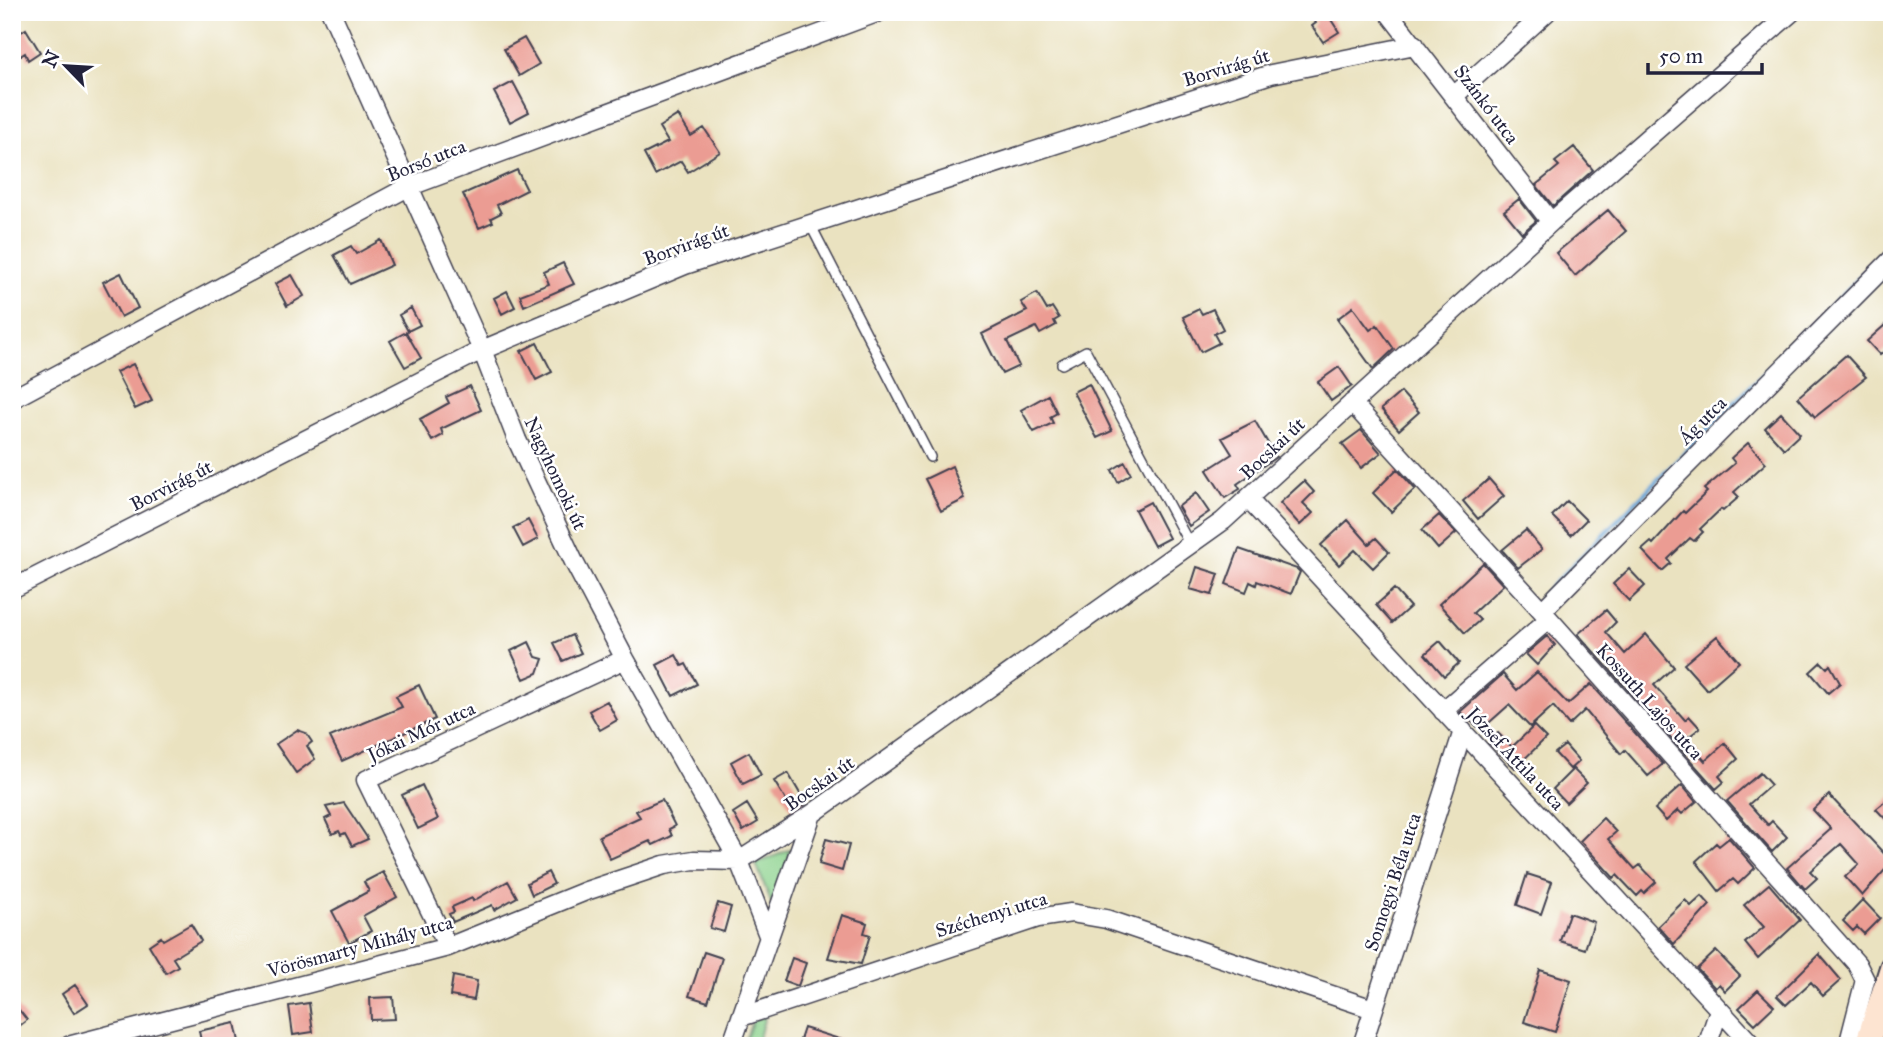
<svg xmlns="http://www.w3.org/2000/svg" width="1904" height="1058" font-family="'IM FELL Great Primer',serif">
<rect width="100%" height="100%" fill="#fff"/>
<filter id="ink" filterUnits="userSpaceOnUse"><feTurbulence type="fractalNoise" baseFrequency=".0143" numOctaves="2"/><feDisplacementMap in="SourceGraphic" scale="14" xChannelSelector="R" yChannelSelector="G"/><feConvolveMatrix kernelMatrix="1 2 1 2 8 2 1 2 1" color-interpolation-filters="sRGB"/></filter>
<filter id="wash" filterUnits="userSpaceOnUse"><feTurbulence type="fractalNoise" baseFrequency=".00686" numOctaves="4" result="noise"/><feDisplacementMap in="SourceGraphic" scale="28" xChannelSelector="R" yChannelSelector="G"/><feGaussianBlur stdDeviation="1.57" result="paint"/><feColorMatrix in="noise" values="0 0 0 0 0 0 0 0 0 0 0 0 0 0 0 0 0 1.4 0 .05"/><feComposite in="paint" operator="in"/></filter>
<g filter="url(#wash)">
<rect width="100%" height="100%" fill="#eae2c0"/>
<!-- green -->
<path fill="#8ad18b" stroke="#567a63" stroke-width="2" d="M791 849 774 910 756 864Z
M765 1017 756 1046H743L753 1019Z"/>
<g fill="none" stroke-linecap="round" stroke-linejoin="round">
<!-- stream -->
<path stroke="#64a3d7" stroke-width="4.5" d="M1546 592 1892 245"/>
</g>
<g id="blocks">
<!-- building -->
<path fill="#eb9c93" d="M1309 12H1326L1339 32 1323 42 1312 26 1316 23Z
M26 29 40 52 28 60 25 53 17 58 12 50V38Z
M524 38 539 64 519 76 504 49Z
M513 82 529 112 510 122 494 92Z
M678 115 691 136 704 128 720 152 688 172 681 161 655 175 644 154 668 142 659 127Z
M1574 147 1593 170 1553 206 1536 185 1559 166 1555 162Z
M517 170 527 190 497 205 501 213 491 218 493 222 479 228 463 194Z
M1519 199 1536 221 1522 233 1504 211Z
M1608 210 1626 231 1575 276 1556 253Z
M381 240 392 265 350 284 334 255 351 246 356 254Z
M563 263 574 284 524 306 520 295 549 284 544 272Z
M121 273 138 308 121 317 103 282Z
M292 275 304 296 287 306 275 284Z
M507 291 515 307 502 314 494 298Z
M1037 293 1047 310 1052 307 1059 318 1054 321 1056 325 1040 334 1036 327 1007 341 1019 366 1002 374 982 334 1027 311 1021 302Z
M1353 307 1370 330 1377 325 1394 349 1373 369 1337 319Z
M411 308 420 325 408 331 399 315Z
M1199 309 1202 314 1213 309 1223 329 1214 334 1219 343 1201 352 1183 317Z
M1885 325 1892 333V344L1880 355 1867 341Z
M406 332 421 358 405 367 390 341Z
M537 343 552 372 536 380 521 351Z
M1846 355 1866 377 1815 417 1798 397Z
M133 364 152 401 135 409 116 372Z
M1339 367 1352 386 1331 401 1318 382Z
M1089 384 1112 431 1097 438 1073 392Z
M470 386 481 410 441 429 443 435 432 441 420 419 449 403 446 397Z
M1401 392 1419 412 1399 430 1381 409Z
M1048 395 1057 413 1050 417 1053 423 1034 432 1021 410Z
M1781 413 1800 434 1784 449 1765 428Z
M1255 421 1276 457 1237 484 1240 489 1225 498 1207 470 1232 454 1222 438Z
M1361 430 1381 453 1361 468 1342 444Z
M1748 443 1766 463 1734 492 1739 497 1723 511 1721 509 1700 529 1703 532 1694 541 1690 538 1668 559 1671 563 1662 571 1642 550 1651 542 1653 544 1683 511 1685 513 1707 492 1704 489 1735 463 1731 458Z
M1125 462 1131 474 1118 482 1112 470Z
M952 466 965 499 941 511 925 479Z
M1397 469 1415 489 1391 512 1373 493Z
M1489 479 1504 496 1478 519 1463 501Z
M1304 481 1314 492 1303 503 1313 513 1300 525 1280 503Z
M1196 493 1209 512 1189 526 1178 507Z
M1567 501 1586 520 1571 535 1552 516Z
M1150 502 1169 538 1154 546 1135 510Z
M1439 515 1456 533 1438 549 1422 530Z
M528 520 538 539 523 547 513 528Z
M1348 520 1369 544 1376 538 1389 552 1373 568 1355 550 1339 565 1321 545Z
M1526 530 1542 549 1518 568 1502 550Z
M1239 549 1297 569 1300 572 1291 594 1257 581 1256 585 1250 582 1246 592 1226 584Z
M1483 563 1503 585 1473 613 1480 620 1465 633 1439 604Z
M1197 567 1219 574 1212 595 1190 589Z
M1629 569 1645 586 1629 601 1613 584Z
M1394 589 1410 607 1392 623 1376 605Z
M1606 610 1616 622 1606 632 1625 654 1646 634 1674 667 1654 685 1685 720 1689 716 1700 728 1686 739 1705 761 1725 743 1738 759 1719 776 1724 782 1716 789 1578 634Z
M572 635 581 653 563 661 554 643Z
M1547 636 1555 645 1537 665 1526 654Z
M1717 636 1739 662 1707 690 1684 664Z
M1440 641 1459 663 1444 676 1425 654Z
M529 642 536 657 543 659 538 673 524 679 511 651Z
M676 655 682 666 686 664 697 684 673 696 657 665Z
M1821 662 1827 668 1830 665 1840 683 1828 693 1810 672Z
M1537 672 1568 704 1591 684 1663 764 1648 776 1625 750 1621 754 1585 710 1569 725 1553 706 1530 727 1509 705 1481 730 1460 712 1503 674 1517 690Z
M419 685 435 719 342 761 330 737 402 707 396 696Z
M607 701 617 720 600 730 589 711Z
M1534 726 1546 738 1515 768 1489 743 1498 733 1512 747Z
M297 730 306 733 312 742 307 746 315 759 296 773 276 744Z
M1565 745 1579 761 1570 769 1555 753Z
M749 752 761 775 743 784 731 762Z
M1573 769 1587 783 1566 803 1553 789Z
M788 773 806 804 793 812 774 781Z
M1760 773 1771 785 1749 804 1768 825 1772 821 1787 837 1772 852 1727 801Z
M422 785 438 819 418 829 402 795Z
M1682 785 1696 802 1682 814 1678 810 1666 821 1655 809Z
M1829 795 1892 862 1862 896 1845 877 1859 864 1841 844 1810 871 1817 878 1805 889 1787 868 1831 829 1813 810Z
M1892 796V826L1876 809Z
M662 800 675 826 669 829 672 836 653 845 650 841 610 859 599 836 640 817 636 811Z
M344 803 368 839 352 846 345 833 341 835 339 831 332 834 325 819 331 816 326 807Z
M747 804 758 822 743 831 733 813Z
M1603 818 1616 832 1608 839 1635 869 1640 865 1656 882 1644 893 1642 891 1637 896 1617 875 1614 878 1580 841Z
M1729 838 1755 868 1738 884 1733 879 1719 891 1696 861 1716 843 1719 846Z
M826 839 849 845 842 871 819 864Z
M383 872 397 897 363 916 371 931 349 943 332 911 369 891 364 882Z
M548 872 554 884 532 895 527 883Z
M1527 874 1552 882 1541 914 1517 905Z
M508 881 517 897 494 910 492 905 453 922 449 914 454 912 452 907 472 898 473 901Z
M1769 884 1800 920 1758 959 1745 943 1764 927 1744 905Z
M1702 896 1710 905 1674 944 1658 926 1685 900 1691 906Z
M1863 900 1880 918 1864 934 1857 927 1853 931 1843 921Z
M718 903 731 907 724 932 710 928Z
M1569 913 1594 922 1585 949 1560 941Z
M842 915 867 923 864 933 870 935 861 964 828 958Z
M191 924 201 941 173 958 178 966 166 973 149 945 161 937 163 940Z
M1716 951 1740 976 1725 991 1719 984 1715 988 1697 969Z
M704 952 722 958 708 1002 689 996Z
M1819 954 1841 980 1823 996 1811 982 1786 1005 1777 996Z
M792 958 806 963 798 986 784 981Z
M1540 970 1571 980 1555 1032 1524 1022Z
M453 976 477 981 474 1000 450 996Z
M75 985 88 1004 74 1013 62 994Z
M1758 990 1774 1006 1755 1024 1739 1008Z
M393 997 395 1019 371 1020 370 998Z
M12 1001 27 1020 18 1027 12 1020Z
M309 1003 313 1032 293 1035 289 1006Z
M235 1023 240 1046H202L199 1031Z
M804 1028 852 1043V1046H798Z"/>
</g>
</g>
<g filter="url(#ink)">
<use href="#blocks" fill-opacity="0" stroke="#403f4f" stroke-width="2"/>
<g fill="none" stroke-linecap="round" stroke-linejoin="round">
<!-- service casing -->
<g stroke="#403f4f" stroke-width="12">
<path id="service" d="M809 222 930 457
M1062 364 1086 351 1190 545"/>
</g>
<!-- minor casing -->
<g stroke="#403f4f" stroke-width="21">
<path id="minor" d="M331 12 482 350 517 440 574 562 625 659 739 861 769 938
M1388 12 1551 222
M1454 96 1547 12
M12 399 408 187 879 12
M1352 403 1542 611 1857 964 1865 980 1848 1046
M1248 499 1753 1046
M12 589 482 350 685 265 1271 74 1415 45
M1542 611 1892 259
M1443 711 1549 619
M448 947 366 780 625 659
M741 1017 1038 918 1071 913 1106 919 1373 1009
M68 1046 448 947 586 891 664 865 694 860 739 861 812 814 1223 521 1551 222 1792 12
M731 1046 812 814
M1362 1046 1463 731
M1707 1046 1719 1010"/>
</g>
<!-- secondary casing -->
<g stroke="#403f4f" stroke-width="28">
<path id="secondary" d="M1867 1046 1892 968"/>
</g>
<!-- service -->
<use href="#service" stroke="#fff" stroke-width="9"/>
<!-- minor -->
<use href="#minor" stroke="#fff" stroke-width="18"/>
<!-- secondary -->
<use href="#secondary" stroke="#fde4d1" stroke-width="24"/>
</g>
</g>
<g text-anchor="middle" stroke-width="5" stroke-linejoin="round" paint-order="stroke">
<!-- street labels -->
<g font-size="19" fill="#22223b" stroke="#fff">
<text transform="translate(1226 67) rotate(-17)" y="7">Borvirág út</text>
<text transform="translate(1487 104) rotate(53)" y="7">Szánkó utca</text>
<text transform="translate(426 160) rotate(-22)" y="7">Borsó utca</text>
<text transform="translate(686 244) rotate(-20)" y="7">Borvirág út</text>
<text transform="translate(1702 420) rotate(-45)" y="7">Ág utca</text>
<text transform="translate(1272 448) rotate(-43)" y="7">Bocskai út</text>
<text transform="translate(556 473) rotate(65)" y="7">Nagyhomoki út</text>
<text transform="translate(171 485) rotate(-27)" y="7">Borvirág út</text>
<text transform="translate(1650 701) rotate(48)" y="7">Kossuth Lajos utca</text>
<text transform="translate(421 731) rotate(-25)" y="7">Jókai Mór utca</text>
<text transform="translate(1516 758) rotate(47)" y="7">József Attila utca</text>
<text transform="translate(819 783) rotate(-35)" y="7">Bocskai út</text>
<text transform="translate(1392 882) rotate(-72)" y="7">Somogyi Béla utca</text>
<text transform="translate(991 914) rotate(-17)" y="7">Széchenyi utca</text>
<text transform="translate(360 946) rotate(-15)" y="7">Vörösmarty Mihály utca</text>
</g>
</g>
<!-- margin -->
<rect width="1904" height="1058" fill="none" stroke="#fff" stroke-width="42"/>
<!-- north arrow -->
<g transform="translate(66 66) rotate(295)" stroke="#ffffff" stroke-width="5" paint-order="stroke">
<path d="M0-5L12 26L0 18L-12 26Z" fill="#22223b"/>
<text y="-10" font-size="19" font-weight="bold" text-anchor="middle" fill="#22223b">N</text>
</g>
<!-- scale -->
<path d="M1648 63v10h114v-10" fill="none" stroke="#22223b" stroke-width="3.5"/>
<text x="1659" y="63" font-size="21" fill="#22223b" stroke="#ffffff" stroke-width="5" paint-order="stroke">50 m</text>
</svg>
